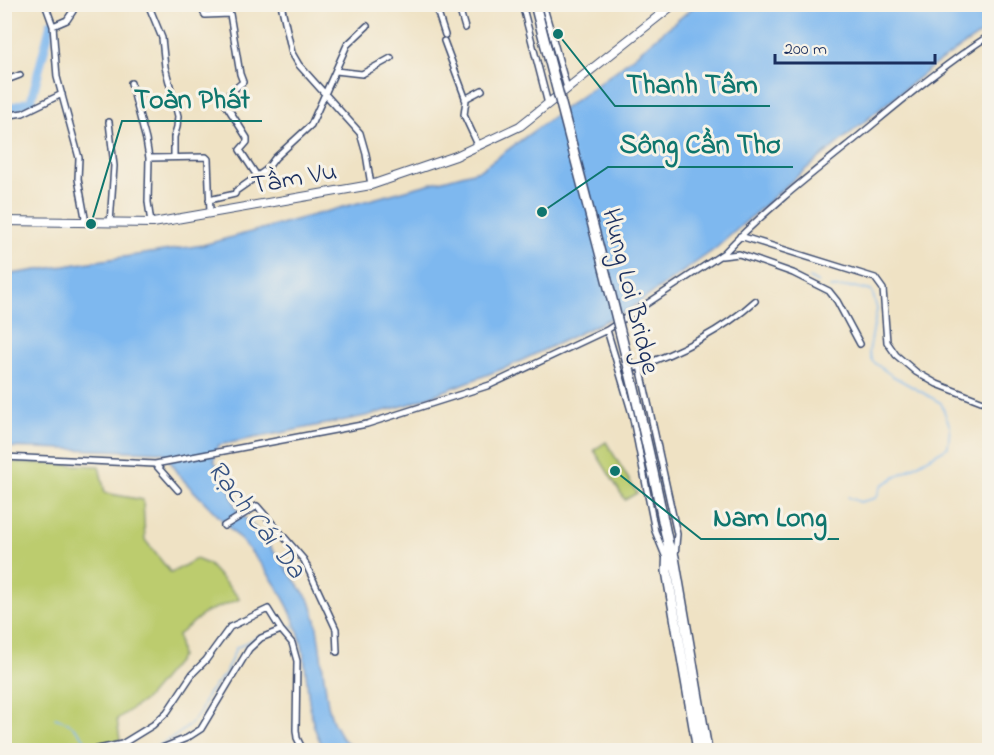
<svg xmlns="http://www.w3.org/2000/svg" width="994" height="755" font-family="'Indie Flower',sans-serif">
<rect width="100%" height="100%" fill="#f7f3e8"/>
<filter id="ink" filterUnits="userSpaceOnUse"><feTurbulence type="fractalNoise" baseFrequency=".0167" numOctaves="2"/><feDisplacementMap in="SourceGraphic" scale="12" xChannelSelector="R" yChannelSelector="G"/><feConvolveMatrix kernelMatrix="1 2 1 2 8 2 1 2 1" color-interpolation-filters="sRGB"/></filter>
<filter id="wash" filterUnits="userSpaceOnUse"><feTurbulence type="fractalNoise" baseFrequency=".008" numOctaves="4" result="noise"/><feDisplacementMap in="SourceGraphic" scale="24" xChannelSelector="R" yChannelSelector="G"/><feGaussianBlur stdDeviation="1.35" result="paint"/><feColorMatrix in="noise" values="0 0 0 0 0 0 0 0 0 0 0 0 0 0 0 0 0 1.4 0 .05"/><feComposite in="paint" operator="in"/></filter>
<g filter="url(#wash)">
<rect width="100%" height="100%" fill="#efe2c4"/>
<!-- green -->
<path fill="#bccc6e" stroke="#6c7e66" stroke-width="1.5" d="M606 442 637 493 625 500 594 450Z
M6 462 99 466 105 493 143 500 145 540 171 573 196 559 208 564 240 599 206 612 178 635 181 657 146 699 117 719 120 740 84 747 78 750H5L4 464Z"/>
<!-- water -->
<path fill="#7eb8ef" stroke="#4c74a6" stroke-width="1.5" d="M696 5H989V28L933 66 795 178 715 249 628 310 510 366 410 404 366 416 219 445 215 452 214 461 224 475 237 510 260 533 310 601 316 620 328 705 333 722 342 738 356 750H325C304 717 310 682 302 645 286 578 233 532 187 484 177 474 172 461 162 452L5 447V275L203 245 480 170 617 70Z"/>
<g fill="none" stroke-linecap="round" stroke-linejoin="round">
<!-- stream -->
<path stroke="#7eb8ef" stroke-width="1.5" d="M809 278 818 283
M830 288 854 287 872 291 877 309 869 352 872 361 891 375 941 403 950 427 948 447 882 485 876 498 860 502 848 497
M284 629 294 626
M55 718C74 722 81 735 92 749
M151 750 174 737 190 725 200 712 208 693 225 674 236 648 260 636"/>
<!-- river -->
<path stroke="#7eb8ef" stroke-width="9" d="M4 106 14 107 31 101 51 23"/>
</g>
</g>
<g filter="url(#ink)">
<g fill="none" stroke-linecap="round" stroke-linejoin="round">
<!-- street casing -->
<g stroke="#3b4a6d" stroke-width="8">
<path id="street" d="M45 4 53 26 57 77 79 158 78 179 86 223
M148 4 162 38 165 67 178 116 177 127 174 137V157
M200 4 205 15 230 14 240 74 243 82 224 98 223 100 247 138V142L240 150 257 176
M281 4 292 53 299 65 360 133 366 154 371 185
M458 4 465 28
M522 4 548 104
M543 4 567 88
M436 7 445 35
M53 26 67 20 73 11
M444 41 466 100 464 115 478 145
M336 71 362 74 391 58
M4 81 20 75
M131 83 146 140 149 158
M465 99 482 90
M4 116 23 113 62 94
M109 122 114 166 110 223
M209 200 235 194 236 191 266 170 275 158 311 125 347 45 367 26
M151 223 148 202 149 158 206 157 208 159 210 213
M740 236 875 278 883 289 887 342 896 355 916 372 937 384 981 401
M722 256 739 254 793 273 829 291 837 301 860 344
M607 330 632 414 655 531 666 558
M640 366 677 534 675 556
M627 371C673 355 719 334 755 301
M4 457 155 464 178 490
M155 464 367 424 490 385 607 330 724 253C764 211 810 175 855 139 899 103 942 66 990 35
M224 526 257 506 304 560 336 629 337 652
M93 750 122 744 153 725 167 712 193 673 206 660 230 627 268 609 281 630 292 643 297 661 296 730 297 738 303 750
M157 750 187 738 201 729 249 649 261 638 281 630"/>
</g>
<!-- secondary casing -->
<g stroke="#3b4a6d" stroke-width="10">
<path id="secondary" d="M4 221 153 223 371 185 456 156 520 126 674 4"/>
</g>
<!-- highway casing -->
<g stroke="#3b4a6d" stroke-width="12">
<path id="highway" d="M663 520 668 544 674 557 707 750
M668 544 667 571 698 750"/>
</g>
<!-- street -->
<use href="#street" stroke="#fff" stroke-width="5"/>
<!-- secondary -->
<use href="#secondary" stroke="#fff" stroke-width="8"/>
<!-- highway -->
<use href="#highway" stroke="#fff" stroke-width="9"/>
<!-- highway-bridge casing -->
<g stroke="#3b4a6d" stroke-width="12" stroke-linecap="butt">
<path id="highway-bridge" d="M535 4C579 176 628 347 663 520"/>
</g>
<!-- highway-bridge -->
<use href="#highway-bridge" stroke="#fff" stroke-width="9"/>
</g>
</g>
<g text-anchor="middle" stroke-width="6" stroke-linejoin="round" paint-order="stroke">
<!-- street labels -->
<g font-size="27" fill="#1b2f5e" stroke="#f7f3e8">
<text transform="translate(294 177) rotate(-10)" y="9">Tầm Vu</text>
<text transform="translate(632 291) rotate(76)" y="9">Hung Loi Bridge</text>
</g>
<!-- water labels -->
<g font-size="28" font-style="italic" fill="#345182" stroke="#f7f3e8">
<text transform="translate(258 518) rotate(52)" y="10">Rạch Cái Da</text>
</g>
</g>
<!-- callouts -->
<path fill="none" stroke="#0f766e" stroke-width="2" d="M558 34L615 106H770M91 224L122 121H262M542 212L608 167H793M615 471L701 539H839"/>
<g fill="#0f766e" stroke="#f7f3e8" stroke-width="2">
<circle cx="558" cy="34" r="6"/>
<circle cx="91" cy="224" r="6"/>
<circle cx="542" cy="212" r="6"/>
<circle cx="615" cy="471" r="6"/>
</g>
<g font-size="28" text-anchor="middle" font-weight="bold" fill="#0f766e" stroke="#f7f3e8" stroke-width="6" stroke-linejoin="round" paint-order="stroke">
<text x="692" y="93">Thanh Tâm</text>
<text x="192" y="108">Toàn Phát</text>
<text x="700" y="153">Sông Cần Thơ</text>
<text x="770" y="526">Nam Long</text>
</g>
<!-- margin -->
<rect width="994" height="755" fill="none" stroke="#f7f3e8" stroke-width="24"/>
<!-- scale -->
<path d="M775 54v9h160v-9" fill="none" stroke="#1b2f5e" stroke-width="3"/>
<text x="784" y="54" font-size="18" fill="#1b2f5e" stroke="#f7f3e8" stroke-width="4.5" paint-order="stroke">200 m</text>
</svg>
